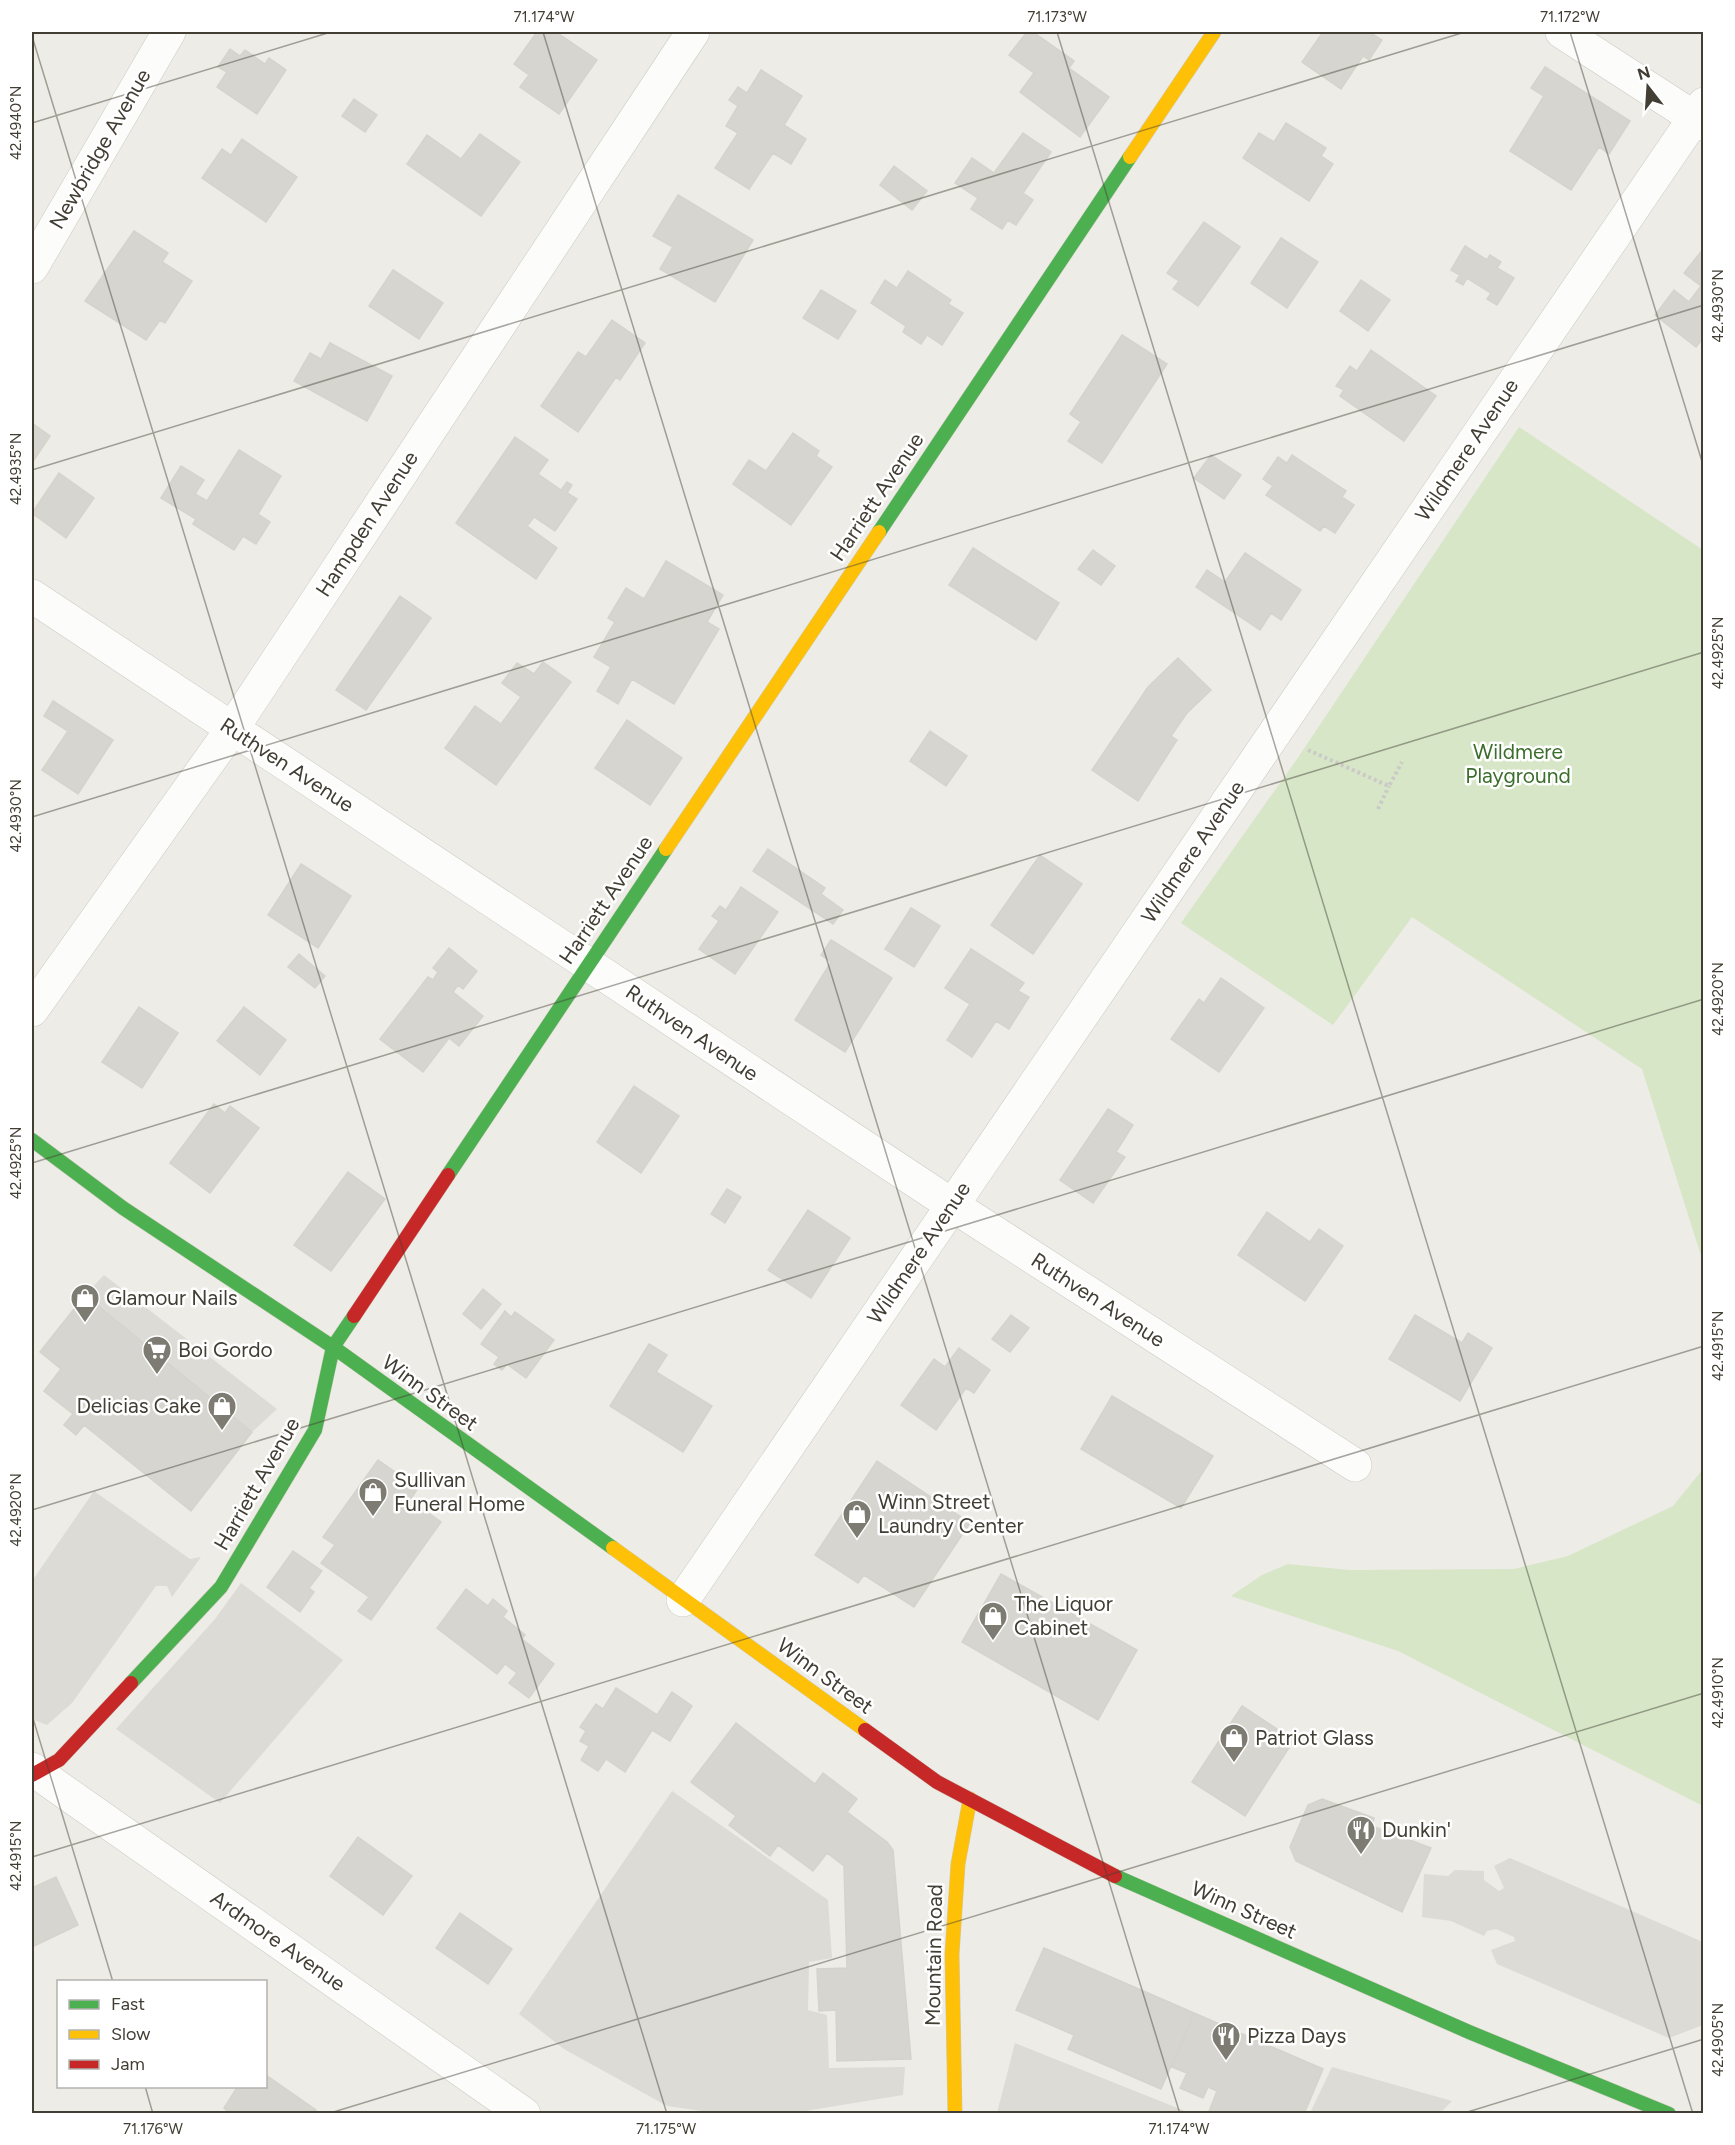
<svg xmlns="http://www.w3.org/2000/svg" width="1735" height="2145" font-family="Figtree,sans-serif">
<rect width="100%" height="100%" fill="#edece6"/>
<!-- green -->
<path fill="#d6e6c7" d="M1519 427 1703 550V1262L1642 1069 1412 917 1333 1025 1181 923 1297 759Z
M1703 1469V1806L1398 1651 1231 1596 1262 1575 1288 1564 1349 1570 1514 1569 1568 1556 1673 1506Z"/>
<!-- parking -->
<path fill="#dcdbd6" d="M104 1275 277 1409 252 1432 85 1295Z
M94 1491 190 1559 201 1557 172 1597 167 1586H156L72 1703 47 1725 32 1719V1581Z
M241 1583 343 1660 220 1803 116 1729 215 1619Z
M672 1791 828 1900 832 1958 809 1962 808 2010 827 2015 829 2068 905 2067 903 2095 793 2113H716L667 2106 564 2049 519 2014Z
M1510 1858 1703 1942V2025L1669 2038 1497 1964 1491 1950 1515 1941 1514 1937 1496 1929 1487 1931 1484 1936 1451 1921 1422 1917 1424 1874 1448 1876 1455 1870 1484 1871V1880L1499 1891 1504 1888 1494 1866Z
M1015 2043 1190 2113H997Z
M1332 2067 1452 2101 1440 2113H1310Z"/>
<!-- building -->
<path fill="#d7d5cf" stroke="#d5d3cc" stroke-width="1.5" d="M537 32H556L597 60 559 114 520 87 529 75 514 64Z
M1027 32H1033L1074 61 1069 68 1109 97 1080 137 1020 92 1034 73 1009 55Z
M1323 32H1369L1382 40 1369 60 1363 56 1341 89 1302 62Z
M230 49 240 56 245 50 265 64 269 58 286 70 257 114 217 87 227 72 218 67Z
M1545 67 1630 121 1609 154 1599 147 1571 190 1510 151 1544 96 1531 88Z
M761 70 802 96 784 125 806 139 791 164 773 153 749 189 715 168 738 133 726 126 738 106 729 100 738 87 747 93Z
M354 99 377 115 365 132 342 116Z
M1286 123 1326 148 1321 156 1333 164 1309 201 1243 158 1259 133 1274 142Z
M1023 133 1051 152 1023 193 1033 200 1016 225 1008 220 1002 229 971 209 978 198 955 183 972 158 994 173Z
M480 134 520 162 481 216 407 164 427 135 461 159Z
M242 139 297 177 266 222 202 178 222 149 231 155Z
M894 166 927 191 912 210 880 185Z
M678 195 753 240 715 302 660 269 673 247 653 236Z
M1204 222 1240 247 1198 306 1173 289 1179 281 1167 273Z
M134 231 168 253 162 262 192 281 165 323 160 320 146 340 85 301Z
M1281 238 1318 262 1287 308 1251 283Z
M1465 246 1487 260 1490 255 1501 262 1497 268 1514 278 1497 305 1487 299 1491 293 1467 278 1463 285 1456 281 1460 275 1451 270Z
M1704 248V337L1696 347 1655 315 1674 290 1689 302 1701 286 1684 273Z
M393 270 443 303 419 339 369 306Z
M908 271 951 300 948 304 963 313 942 345 927 335 921 344 903 332 906 326 871 303 885 280 897 288Z
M1361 280 1390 300 1368 331 1340 311Z
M821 290 856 311 838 339 803 318Z
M612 320 645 343 620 380 616 377 578 432 541 406 578 352 586 357Z
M1122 335 1167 364 1102 463 1068 441 1081 422 1070 414Z
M330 343 392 376 367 421 294 381 310 353 321 359Z
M1371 350 1436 396 1404 441 1340 396 1344 390 1336 386 1350 366 1357 371Z
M32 423 50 436 32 463Z
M793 433 819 451 816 456 832 467 791 525 733 484 749 460 766 471Z
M515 437 548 460 538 474 561 490 567 482 572 485 567 493 577 499 555 531 534 517 527 526 557 548 536 579 456 523Z
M239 450 281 476 258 514 270 522 256 544 243 536 234 550 193 524 196 519 161 498 181 466 204 480 195 494 207 501Z
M1211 455 1241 475 1224 499 1194 478Z
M1292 455 1346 491 1342 497 1354 505 1335 533 1324 526 1320 531 1266 495 1273 486 1263 479 1278 457 1287 463Z
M59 473 94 498 66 538 32 513Z
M973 548 1059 603 1036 640 949 585Z
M1093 550 1115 566 1101 585 1078 569Z
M1245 553 1301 590 1281 620 1271 613 1260 630 1196 587 1207 570 1225 582Z
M666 561 723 595 707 622 719 629 674 704 632 679 618 704 597 691 611 667 594 657 615 622 608 618 626 588 644 599Z
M400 596 431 618 366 710 336 690Z
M1178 658 1211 690 1187 713 1171 736 1177 740 1138 801 1092 770 1148 687Z
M543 662 571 682 496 785 445 748 475 706 501 724 521 697 502 683 517 663 534 674Z
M53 701 113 740 78 794 42 770 68 731 44 716Z
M627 720 682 758 650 805 595 768Z
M930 731 967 756 946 786 910 761Z
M768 849 825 888 821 894 843 910 833 924 753 871Z
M1040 855 1082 884 1033 954 991 925Z
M301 864 351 896 318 948 268 915Z
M741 887 778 912 735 974 699 949 719 921 712 916 720 906 726 910Z
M911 908 940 926 914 967 885 949Z
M831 940 892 978 845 1052 795 1020 831 962 821 955Z
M449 948 477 971 463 989 458 985 453 992 483 1016 459 1046 449 1038 423 1072 380 1039 428 977 433 980 438 972 433 968Z
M971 949 1024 983 1018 991 1029 997 1009 1029 996 1021 972 1057 947 1040 970 1004 945 988Z
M299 954 325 976 315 988 288 967Z
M1221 978 1264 1008 1219 1072 1171 1039 1199 999 1204 1003Z
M139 1007 178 1033 142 1088 102 1062Z
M244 1007 286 1040 260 1075 217 1041Z
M634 1086 679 1116 641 1173 597 1142Z
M214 1104 225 1113 230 1106 259 1128 210 1193 170 1163Z
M1108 1109 1133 1125 1116 1152 1125 1157 1093 1203 1060 1180Z
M348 1172 385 1199 331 1271 294 1245Z
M727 1189 741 1197 725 1223 711 1214Z
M808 1210 850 1238 811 1298 768 1270Z
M1267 1212 1310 1242 1319 1229 1343 1246 1305 1301 1238 1255Z
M483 1289 501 1304 481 1329 463 1314Z
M85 1295 252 1432 191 1511 84 1425 76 1435 64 1425 73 1414 44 1391 61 1369 40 1352Z
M505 1311 511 1317 515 1312 554 1340 526 1378 507 1364 502 1370 494 1364 499 1357 481 1344Z
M1011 1315 1029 1328 1010 1352 992 1339Z
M1415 1315 1462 1343 1468 1333 1492 1348 1460 1401 1389 1359Z
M649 1344 667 1355 656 1372 712 1406 683 1452 610 1406Z
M959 1348 990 1370 974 1393 966 1388 936 1430 901 1405 934 1359 945 1367Z
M1112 1396 1213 1456 1181 1508 1081 1449Z
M378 1460 418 1488 410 1500 441 1522 371 1620 358 1611 369 1597 321 1563 335 1545 323 1537Z
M877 1461 970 1523 914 1607 864 1575 858 1583 815 1555Z
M293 1551 322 1571 309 1588 314 1592 300 1612 267 1587Z
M1001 1574 1137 1650 1098 1720 962 1642Z
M466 1589 488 1606 493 1599 507 1611 503 1617 525 1635 522 1639 554 1664 529 1698 509 1683 517 1673 505 1664 497 1674 437 1628Z
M616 1688 657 1715 672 1692 692 1706 670 1741 652 1730 625 1772 606 1759 598 1771 581 1760 589 1746 580 1741 586 1731 580 1727 596 1704 603 1709Z
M1242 1706 1294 1740 1245 1816 1192 1782Z
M736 1723 815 1784 823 1773 857 1799 847 1812 887 1842 893 1850 911 2059 837 2061 836 2010 819 2011 817 1969 847 1968 844 1866 827 1853 813 1871 778 1845 770 1856 729 1825 736 1816 691 1782Z
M1322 1799 1374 1818 1372 1826 1431 1848 1402 1912 1296 1861 1290 1847 1308 1805Z
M358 1837 412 1876 383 1915 330 1876Z
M56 1877 78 1925 32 1947V1888Z
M460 1913 512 1949 488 1984 436 1948Z
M1044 1948 1194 2013 1161 2089 1068 2049 1074 2035 1016 2010Z
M1194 2013 1323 2069 1304 2114H1208L1217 2091 1208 2087 1203 2098 1180 2088 1187 2073 1172 2067Z
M266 2075 316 2110 314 2114H231L224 2108 238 2086H266Z"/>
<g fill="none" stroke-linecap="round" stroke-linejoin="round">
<!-- street casing -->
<g stroke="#cbcac4" stroke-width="34">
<path id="street" d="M1562 32 1704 124
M32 267 169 32
M32 596 952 1205 1355 1465
M32 1010 232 729 693 32
M683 1600 1704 104
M32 1769 524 2114"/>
</g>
<!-- fast casing -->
<g stroke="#cccabe" stroke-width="15">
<path id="fast" d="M879 532 1130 157
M32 1140 123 1208 333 1347 613 1548
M448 1175 666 849
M131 1683 221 1587 315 1430 333 1347 354 1316
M1115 1876 1469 2032 1669 2114"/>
</g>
<!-- slow casing -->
<g stroke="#cccabe" stroke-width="15">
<path id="slow" d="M1130 157 1214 32
M666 849 879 532
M613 1548 865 1730
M955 2114 952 1954 958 1864 970 1799"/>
</g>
<!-- jam casing -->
<g stroke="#cccabe" stroke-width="15">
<path id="jam" d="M354 1316 448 1175
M865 1730 937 1782 1115 1876
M32 1775 59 1760 131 1683"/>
</g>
<!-- path -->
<path stroke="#cbcac6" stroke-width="4" stroke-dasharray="3 3" stroke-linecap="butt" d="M1308 750 1389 786 1402 762
M1378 809 1389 786"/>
<!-- street -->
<use href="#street" stroke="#fcfcfb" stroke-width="33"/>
<!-- fast -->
<use href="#fast" stroke="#4caf50" stroke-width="14"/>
<!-- slow -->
<use href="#slow" stroke="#ffc107" stroke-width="14"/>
<!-- jam -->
<use href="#jam" stroke="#c62828" stroke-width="14"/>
</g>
<!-- ticks -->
<path fill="none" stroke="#423e34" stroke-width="1.5" stroke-opacity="0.45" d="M543 32 1180 2114M1057 32 1693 2114M1570 32 1704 468M32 36 667 2114M32 123 331 32M32 470 1465 32M32 817 1704 305M32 1163 1704 652M32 1510 1704 999M32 1715 113 1982M32 1857 1704 1346M145 2086 153 2114M327 2114 1704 1693M1461 2114 1704 2039"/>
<!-- icons -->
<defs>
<g id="shop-pin" transform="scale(1.5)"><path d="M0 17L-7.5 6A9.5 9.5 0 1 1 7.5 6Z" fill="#7e7b72" stroke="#fff"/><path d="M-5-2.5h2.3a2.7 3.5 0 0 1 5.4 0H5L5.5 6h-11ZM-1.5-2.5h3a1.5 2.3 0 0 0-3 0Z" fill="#fff"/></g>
<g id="supermarket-pin" transform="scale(1.5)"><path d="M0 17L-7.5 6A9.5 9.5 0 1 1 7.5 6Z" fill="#7e7b72" stroke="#fff"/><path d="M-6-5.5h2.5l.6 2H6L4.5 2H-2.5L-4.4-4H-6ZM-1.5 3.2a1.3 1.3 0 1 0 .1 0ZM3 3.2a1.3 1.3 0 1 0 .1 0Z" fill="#fff"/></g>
<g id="restaurant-pin" transform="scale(1.5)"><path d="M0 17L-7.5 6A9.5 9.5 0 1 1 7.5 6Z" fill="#7e7b72" stroke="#fff"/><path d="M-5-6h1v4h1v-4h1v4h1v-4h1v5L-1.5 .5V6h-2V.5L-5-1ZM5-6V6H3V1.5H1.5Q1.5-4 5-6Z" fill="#fff"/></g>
</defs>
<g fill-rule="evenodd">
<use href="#shop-pin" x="85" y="1298"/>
<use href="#supermarket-pin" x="157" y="1350"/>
<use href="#shop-pin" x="222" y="1406"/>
<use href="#shop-pin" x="373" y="1492"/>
<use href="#shop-pin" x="857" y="1514"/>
<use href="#shop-pin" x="993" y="1616"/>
<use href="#shop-pin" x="1234" y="1738"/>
<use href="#restaurant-pin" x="1361" y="1830"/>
<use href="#restaurant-pin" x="1226" y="2036"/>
</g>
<g text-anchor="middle" stroke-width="5" stroke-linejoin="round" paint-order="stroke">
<!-- street labels -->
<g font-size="21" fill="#423e34" stroke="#fff">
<text transform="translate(100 149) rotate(-60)" y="7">Newbridge Avenue</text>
<text transform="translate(1467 450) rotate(-56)" y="7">Wildmere Avenue</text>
<text transform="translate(877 497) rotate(-56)" y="7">Harriett Avenue</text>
<text transform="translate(367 524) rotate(-57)" y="7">Hampden Avenue</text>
<text transform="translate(287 765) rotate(33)" y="7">Ruthven Avenue</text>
<text transform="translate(1193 852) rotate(-56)" y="7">Wildmere Avenue</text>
<text transform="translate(606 900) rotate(-56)" y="7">Harriett Avenue</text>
<text transform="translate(692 1033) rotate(34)" y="7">Ruthven Avenue</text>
<text transform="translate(919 1253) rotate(-56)" y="7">Wildmere Avenue</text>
<text transform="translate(1098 1300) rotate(33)" y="7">Ruthven Avenue</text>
<text transform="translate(430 1393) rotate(36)" y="7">Winn Street</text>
<text transform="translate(257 1484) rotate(-60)" y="7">Harriett Avenue</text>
<text transform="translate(825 1676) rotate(36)" y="7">Winn Street</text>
<text transform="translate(1244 1910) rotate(24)" y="7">Winn Street</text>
<text transform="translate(278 1941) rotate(35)" y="7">Ardmore Avenue</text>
<text transform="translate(934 1955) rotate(-89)" y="7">Mountain Road</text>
</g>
<!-- park labels -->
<g font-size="21" fill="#3c6e2c" stroke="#fff">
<text x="1518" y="759">Wildmere<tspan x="1518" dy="24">Playground</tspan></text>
</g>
<!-- poi labels -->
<g font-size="21" fill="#423e34" stroke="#fff" text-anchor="start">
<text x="106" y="1305">Glamour Nails</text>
<text x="178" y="1357">Boi Gordo</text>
<text x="201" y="1413" text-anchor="end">Delicias Cake</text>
<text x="394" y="1487">Sullivan<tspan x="394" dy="24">Funeral Home</tspan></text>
<text x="878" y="1509">Winn Street<tspan x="878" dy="24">Laundry Center</tspan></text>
<text x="1014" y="1611">The Liquor<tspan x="1014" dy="24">Cabinet</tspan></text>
<text x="1255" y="1745">Patriot Glass</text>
<text x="1382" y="1837">Dunkin'</text>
<text x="1247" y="2043">Pizza Days</text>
</g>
</g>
<!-- border -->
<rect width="1735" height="2145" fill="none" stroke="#ffffff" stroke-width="66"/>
<!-- legend -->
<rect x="57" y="1980" width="210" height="108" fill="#ffffff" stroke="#b3b2ae" stroke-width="1.5"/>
<rect x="69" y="2000" width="30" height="9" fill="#4caf50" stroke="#b3b2ae" stroke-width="1.5"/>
<text x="111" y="2010" font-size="18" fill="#423e34">Fast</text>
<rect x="69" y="2030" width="30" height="9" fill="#ffc107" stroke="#b3b2ae" stroke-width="1.5"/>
<text x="111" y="2040" font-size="18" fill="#423e34">Slow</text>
<rect x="69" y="2060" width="30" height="9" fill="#c62828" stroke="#b3b2ae" stroke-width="1.5"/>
<text x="111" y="2070" font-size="18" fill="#423e34">Jam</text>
<!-- north arrow -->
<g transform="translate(1648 87) rotate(343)" stroke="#ffffff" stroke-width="4.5" paint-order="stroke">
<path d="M0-4.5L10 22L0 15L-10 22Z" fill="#423e34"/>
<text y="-9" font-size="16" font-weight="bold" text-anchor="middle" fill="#423e34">N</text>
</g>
<rect x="33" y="33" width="1669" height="2079" fill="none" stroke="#423e34" stroke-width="2"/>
<g font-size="15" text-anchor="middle" fill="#423e34">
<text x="544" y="22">71.174°W</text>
<text x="1057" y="22">71.173°W</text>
<text x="1570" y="22">71.172°W</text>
<text transform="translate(16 123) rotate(-90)" y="5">42.4940°N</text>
<text transform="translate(1718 306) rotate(-90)" y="5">42.4930°N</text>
<text transform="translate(16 469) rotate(-90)" y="5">42.4935°N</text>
<text transform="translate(1718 653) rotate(-90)" y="5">42.4925°N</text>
<text transform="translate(16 816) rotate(-90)" y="5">42.4930°N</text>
<text transform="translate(1718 999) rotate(-90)" y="5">42.4920°N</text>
<text transform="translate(16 1163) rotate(-90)" y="5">42.4925°N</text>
<text transform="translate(1718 1346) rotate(-90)" y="5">42.4915°N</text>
<text transform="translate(16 1510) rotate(-90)" y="5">42.4920°N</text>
<text transform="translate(1718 1693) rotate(-90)" y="5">42.4910°N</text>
<text transform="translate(16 1856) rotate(-90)" y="5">42.4915°N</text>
<text transform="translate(1718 2040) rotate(-90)" y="5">42.4905°N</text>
<text x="153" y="2134">71.176°W</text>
<text x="666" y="2134">71.175°W</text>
<text x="1179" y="2134">71.174°W</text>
</g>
</svg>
